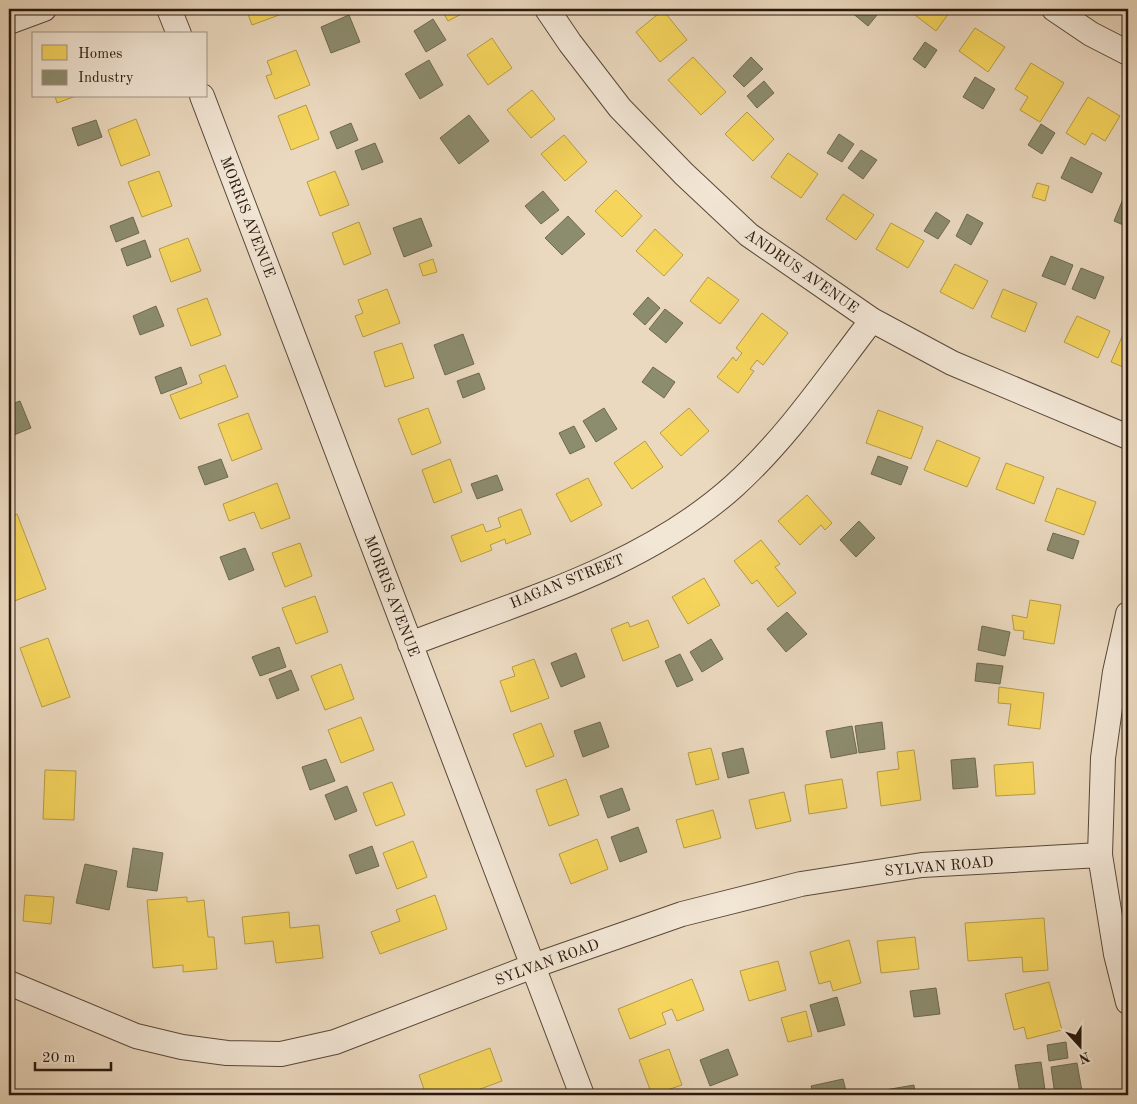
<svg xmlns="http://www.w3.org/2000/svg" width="1137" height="1104" font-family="'Old Standard TT',serif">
<rect width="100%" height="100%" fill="#ebd9bf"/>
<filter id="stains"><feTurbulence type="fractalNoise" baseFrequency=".004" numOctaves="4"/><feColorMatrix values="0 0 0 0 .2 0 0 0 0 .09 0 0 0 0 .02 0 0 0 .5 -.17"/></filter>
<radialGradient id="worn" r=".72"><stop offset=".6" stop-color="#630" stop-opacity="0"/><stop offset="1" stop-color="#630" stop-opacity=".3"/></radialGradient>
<!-- homes -->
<path fill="#f6d55c" stroke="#b89c44" d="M246 9H289L290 11 252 25Z
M441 9H471L448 21Z
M907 9H952L936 31Z
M663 10 687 40 660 62 636 32Z
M975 28 1005 47 988 72 959 51Z
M492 38 512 68 488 85 467 55Z
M296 50 310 85 275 99 266 76 272 74 267 61Z
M693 57 726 92 701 115 668 80Z
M1031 63 1064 83 1040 122 1020 110 1028 97 1015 89Z
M532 90 555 119 531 138 507 110Z
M55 96H76L57 103Z
M1088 97 1120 116 1105 141 1092 133 1085 145 1066 133Z
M306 105 319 139 291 150 278 116Z
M747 112 774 139 753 161 725 134Z
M136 119 150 155 121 166 108 130Z
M564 135 587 162 565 181 541 154Z
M788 153 818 174 801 198 771 177Z
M159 171 172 206 142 217 128 182Z
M335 171 349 205 320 216 307 182Z
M1037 183 1049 186 1045 201 1032 197Z
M616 190 642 216 622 237 595 211Z
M843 194 874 215 856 240 826 219Z
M359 222 371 254 344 265 332 233Z
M891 223 924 241 908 268 876 249Z
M655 229 683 255 664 276 636 251Z
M188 238 201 271 171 282 159 249Z
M433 259 437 272 423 276 419 264Z
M955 264 988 281 973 309 940 292Z
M708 277 739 300 720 324 690 301Z
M387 289 400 323 363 337 355 316 363 313 358 300Z
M1003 289 1037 303 1025 332 991 317Z
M207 298 221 335 191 346 177 309Z
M762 313 788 333 763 365 757 360 750 369 754 371 738 393 717 377 733 357 736 361 742 353 736 348Z
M1077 316 1110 331 1098 358 1064 342Z
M1128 323V369L1111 362Z
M402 343 414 378 385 387 374 352Z
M225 365 238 397 180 419 170 395 202 383 199 375Z
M428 408 441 443 412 455 398 419Z
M689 408 709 431 681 456 660 433Z
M878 410 923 427 911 459 866 443Z
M248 413 262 449 232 461 218 424Z
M937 440 980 458 967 487 924 470Z
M645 441 663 467 632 489 614 463Z
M450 459 462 492 434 503 422 470Z
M1006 463 1044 477 1034 504 996 489Z
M588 478 602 505 571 522 556 494Z
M277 483 290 518 261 529 254 512 229 521 223 504Z
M1057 488 1096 502 1084 535 1045 521Z
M807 495 832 523 825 530 821 525 800 545 778 521Z
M521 509 531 534 506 544 505 539 490 545 492 550 461 562 451 536 483 524 486 532 501 527 498 518Z
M17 514 46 589 9 603V517Z
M761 540 780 564 775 567 796 593 778 607 757 580 752 584 734 561Z
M300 543 312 576 285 587 272 553Z
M704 578 720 605 688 624 672 597Z
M315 596 328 632 296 644 282 608Z
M1030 600 1061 605 1054 644 1023 639 1024 631 1014 630 1012 615 1027 618Z
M648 620 659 647 623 661 611 629 628 622 630 627Z
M48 638 70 697 42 707 20 648Z
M534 659 549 698 511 712 500 681 515 676 512 667Z
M341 664 354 699 325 710 311 676Z
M999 687 1044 693 1040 729 1008 725 1011 704 998 703Z
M361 717 374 750 341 763 328 730Z
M541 723 554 756 526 767 513 734Z
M711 748 719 779 696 785 688 753Z
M914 750 921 800 881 806 877 772 899 769 897 752Z
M1033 762 1035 794 996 796 994 765Z
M45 770 76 771 74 820 43 819Z
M566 779 579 815 549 826 536 790Z
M842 779 847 808 809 814 805 785Z
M392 782 405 815 376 826 363 793Z
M784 792 791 821 756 829 749 800Z
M713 810 721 838 684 848 676 820Z
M597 839 608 869 571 884 559 854Z
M413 841 427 877 397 889 383 853Z
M25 895 54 897 51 924 23 921Z
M435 895 447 929 380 954 371 932 400 921 396 910Z
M187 897V902L204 900 208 937H214L217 969 183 972V965L153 968 147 900Z
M289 912 290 928 319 925 323 958 276 963 273 941 245 944 242 917Z
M1044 918 1048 970 1023 972 1022 957 968 961 965 923Z
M915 937 919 969 881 973 877 941Z
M849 940 861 983 833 991 830 981 819 984 810 952Z
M778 961 786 990 749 1001 740 971Z
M692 979 704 1010 677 1021 672 1009 662 1013 666 1024 630 1039 618 1009Z
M1049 982 1062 1030 1027 1039 1024 1027 1014 1030 1005 994Z
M806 1011 812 1036 788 1042 781 1018Z
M490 1048 502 1081 464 1095H426L419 1075Z
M669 1049 682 1085 652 1095 639 1060Z
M380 1089 383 1095H363Z"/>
<!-- industry -->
<path fill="#8c8c6e" stroke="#6e6951" d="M853 9H882L868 26 851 12Z
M349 15 360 42 331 53 321 27Z
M433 19 446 40 426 52 414 31Z
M925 42 937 50 925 68 913 59Z
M751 57 763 69 744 87 733 76Z
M429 60 443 85 420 99 405 74Z
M975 77 995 89 983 109 963 97Z
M764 81 774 93 757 108 747 96Z
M469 115 489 141 459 164 440 138Z
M96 120 102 137 78 146 72 128Z
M351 123 358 140 337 149 330 132Z
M1041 124 1055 133 1042 154 1028 145Z
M839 134 854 144 842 162 827 153Z
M375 143 383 162 362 170 355 151Z
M861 150 877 160 863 179 848 168Z
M1071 157 1102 173 1092 193 1061 178Z
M543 191 559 210 541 224 525 206Z
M1123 199 1128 201V227L1114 221Z
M936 212 950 221 938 239 924 231Z
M967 214 983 223 971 245 956 236Z
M568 216 585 234 562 255 545 238Z
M133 217 139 233 116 242 110 226Z
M421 218 432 246 404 257 393 228Z
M145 240 151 257 127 266 121 249Z
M1051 256 1073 265 1065 285 1042 276Z
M1081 268 1104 277 1095 299 1072 289Z
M648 297 660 308 645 325 633 314Z
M156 306 164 326 140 335 133 316Z
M665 309 683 323 666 343 649 329Z
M463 334 474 364 445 375 434 345Z
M181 367 187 384 161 394 155 377Z
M653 367 675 382 664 398 642 382Z
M479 373 485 389 463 398 457 381Z
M20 401 31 428 9 437V405Z
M604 408 617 429 596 442 583 421Z
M574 426 585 447 570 454 559 433Z
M878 456 908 467 901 485 871 474Z
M221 459 228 477 205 485 198 467Z
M497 475 503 490 477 499 471 484Z
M859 521 875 538 856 557 840 540Z
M1053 533 1079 541 1073 559 1047 550Z
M245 548 254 570 229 580 220 557Z
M787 612 807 634 786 652 767 629Z
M982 626 1010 632 1005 656 978 650Z
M711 639 723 659 702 672 690 652Z
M279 647 286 667 260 676 252 657Z
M576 653 585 677 561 687 551 663Z
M680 654 693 680 677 687 665 661Z
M977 663 1003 666 1000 684 975 681Z
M291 670 299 690 277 699 269 679Z
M600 722 609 747 583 757 574 731Z
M882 722 885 749 859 753 855 726Z
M852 726 857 753 831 758 826 731Z
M743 748 749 773 728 778 722 753Z
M975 758 978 787 953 789 951 760Z
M326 759 335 781 310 790 302 767Z
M347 786 357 811 335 820 325 795Z
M622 788 630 810 608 818 600 796Z
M638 827 647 852 620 862 611 837Z
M372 846 379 866 356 874 349 855Z
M133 848 163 853 157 891 127 887Z
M85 864 117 871 109 910 76 903Z
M936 988 940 1014 914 1017 910 991Z
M837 997 845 1025 818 1032 810 1005Z
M1066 1042 1068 1058 1049 1061 1047 1045Z
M728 1049 738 1075 710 1086 700 1060Z
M1041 1062 1045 1090 1020 1093 1015 1065Z
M1077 1063 1082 1091 1055 1095 1051 1067Z
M843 1079 847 1095H814L811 1086Z
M914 1085 915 1095H886L885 1090Z"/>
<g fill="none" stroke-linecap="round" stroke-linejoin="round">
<!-- minor casing -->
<g stroke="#59483a" stroke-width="26">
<path id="minor" d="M169 9 179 34
M547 9 570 43 620 108 684 174 749 235 872 320 952 363 1128 437
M1054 9 1091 34 1128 53
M9 22 44 9
M202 96 582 1095
M1128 614 1115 672 1103 758 1100 855 1116 954 1128 1002
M410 644C521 601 644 567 734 486 788 437 828 377 872 320
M9 983 136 1036 182 1047 227 1053 281 1054 335 1042 533 966 682 914 801 884 922 865 1100 855"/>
</g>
<!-- minor -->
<use href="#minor" stroke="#f2e6d5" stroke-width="24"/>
</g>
<g text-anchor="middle" stroke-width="5" stroke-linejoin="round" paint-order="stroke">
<!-- street labels -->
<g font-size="15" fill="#28180d" stroke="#f2e6d5">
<text transform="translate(248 217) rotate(69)" y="5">MORRIS AVENUE</text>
<text transform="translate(802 271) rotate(35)" y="5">ANDRUS AVENUE</text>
<text transform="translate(567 581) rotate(-22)" y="5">HAGAN STREET</text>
<text transform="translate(392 596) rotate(69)" y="5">MORRIS AVENUE</text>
<text transform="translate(939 866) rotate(-5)" y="5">SYLVAN ROAD</text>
<text transform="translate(547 962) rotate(-20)" y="5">SYLVAN ROAD</text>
</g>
</g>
<!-- margin -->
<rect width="1137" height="1104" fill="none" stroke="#ebd9bf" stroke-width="30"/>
<rect x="10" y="10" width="1117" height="1084" fill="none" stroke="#28180d" stroke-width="2.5"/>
<rect x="15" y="15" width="1107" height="1074" fill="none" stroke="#28180d"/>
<!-- legend -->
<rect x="32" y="32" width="175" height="65" fill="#f2e6d5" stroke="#a19485"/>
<rect x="42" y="45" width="25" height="15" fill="#f6d55c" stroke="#a19485"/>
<text x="78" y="58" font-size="15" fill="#28180d">Homes</text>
<rect x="42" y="70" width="25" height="15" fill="#8c8c6e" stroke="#a19485"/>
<text x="78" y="82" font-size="15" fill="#28180d">Industry</text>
<!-- north arrow -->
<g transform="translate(1080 1046) rotate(159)" stroke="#f2e6d5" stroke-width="4" paint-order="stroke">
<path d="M0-4L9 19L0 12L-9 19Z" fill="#28180d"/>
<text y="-8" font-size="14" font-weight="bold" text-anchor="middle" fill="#28180d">N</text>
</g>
<!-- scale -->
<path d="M35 1062v8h76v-8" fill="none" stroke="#28180d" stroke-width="2.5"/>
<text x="42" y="1062" font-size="15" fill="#28180d" stroke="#f2e6d5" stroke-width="4" paint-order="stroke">20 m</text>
<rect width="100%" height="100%" filter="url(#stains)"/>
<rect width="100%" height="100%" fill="url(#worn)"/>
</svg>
